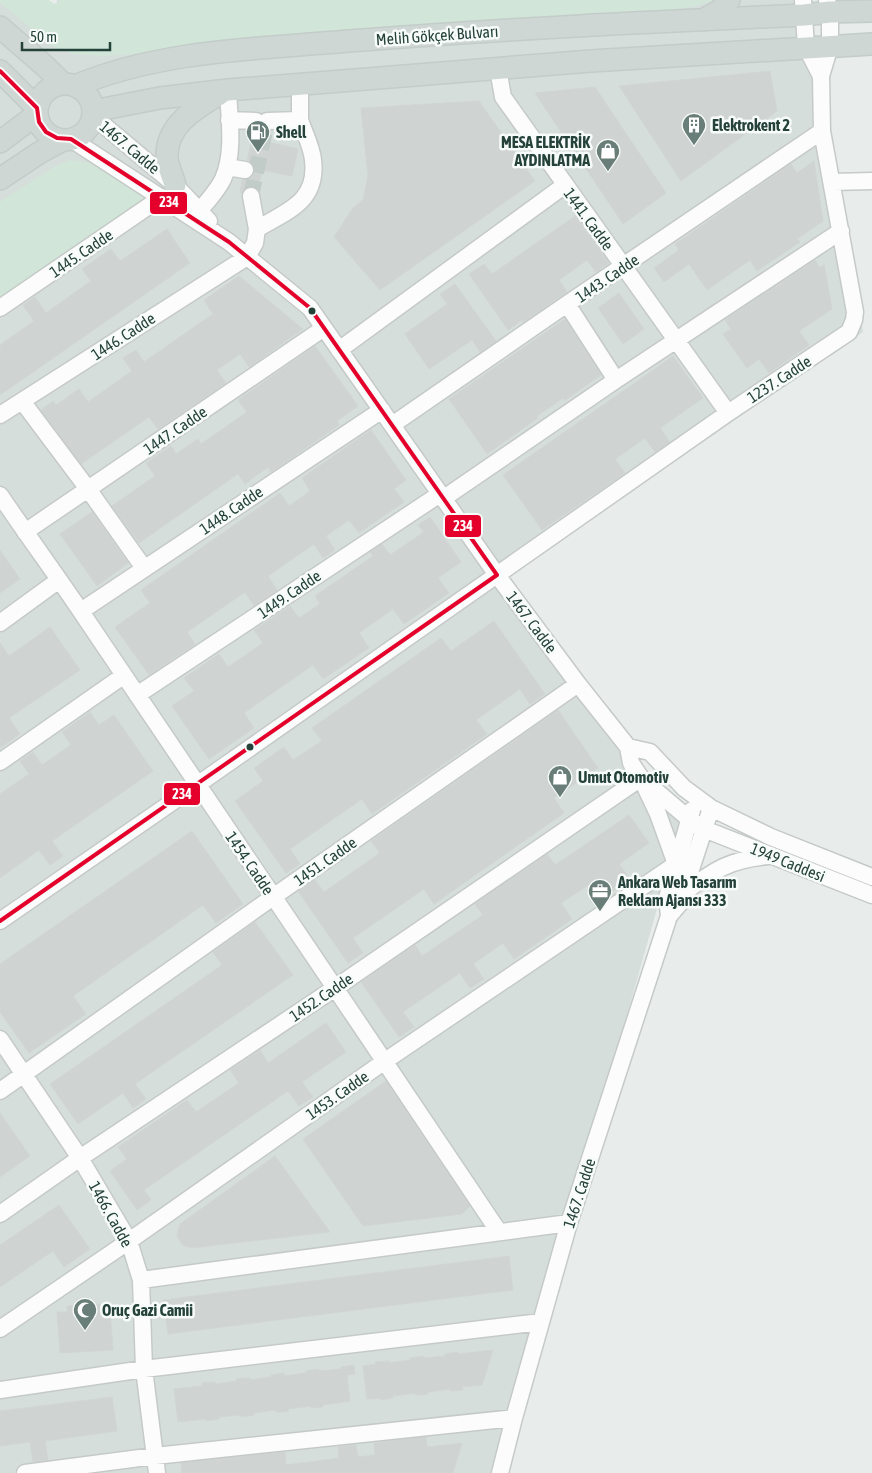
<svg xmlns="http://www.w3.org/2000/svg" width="872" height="1473" font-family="'Asap Condensed',sans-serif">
<rect width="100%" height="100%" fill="#e8edeb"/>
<!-- built -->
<path fill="#d6dedb" d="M0 0 53 38 57 0H809L863 332 509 575 682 820 498 1473H0Z"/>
<!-- green -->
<path fill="#d1e6d8" d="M0 0H49L54 4 59 2V0H715L696 6 668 11 156 53 103 56 73 54 52 46 0 2Z
M70 160 88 163 104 170 148 197 0 299V202L54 167Z"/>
<!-- building -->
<path fill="#cfd4d2" stroke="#d1d6d4" d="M770 71 777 111 681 181 619 86Z
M595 87 666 193 623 224 535 93Z
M479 101 535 181 380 290 334 237 353 208 363 200 368 176 361 108Z
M261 129 271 131 268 142 298 149 292 176 262 170 258 189 254 186H249L244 189 241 193H240L242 180 249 179 252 177 255 172 254 166 251 162 247 160 254 131Z
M814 161 823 221 797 239 800 242 757 271 750 260 707 290 689 264 664 282 654 268 679 250 675 244 791 164 797 173Z
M575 216 609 263 596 272 587 260 559 280 567 292 523 322 522 320 508 330 469 274 484 264 492 274Z
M167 229 190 263 0 395V345L34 321 23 305 35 297 46 313 91 281 82 269 111 249 120 261Z
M815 260 820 268 824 264 832 309 799 331 809 345 769 373 759 359 747 368 723 334 731 329 725 320Z
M239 276 303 329 249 367 240 354 217 370 226 383 158 429 149 417 81 464 41 410 53 401 56 405 79 389 88 402 132 371 123 358 136 350 144 362 213 314 204 300Z
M455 284 496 341 480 352 472 340 429 369 405 334 447 304 440 294Z
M619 293 644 329 623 344 598 308Z
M565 319 601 375 564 401 563 398 537 416 538 418 487 454 449 399Z
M315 346 358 406 337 421 339 425 271 472 268 467 245 484 238 474 139 543 112 506 155 476 146 463 171 446 176 454 198 439 201 444 247 412 238 400Z
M673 356 703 398 660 428 670 442 655 452 645 438 615 459 625 473 542 530 503 475Z
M371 430 406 480 394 489 404 502 359 533 349 520 326 536 335 550 323 558 314 544 268 576 277 590 254 606 245 592 187 632 195 644 149 675 115 627 150 603 141 590 280 493 289 506 310 491 302 478Z
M92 512 128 563 97 586 60 534Z
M430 517 461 562 438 578 449 593 404 624 393 609 359 633 369 648 323 679 313 665 244 713 254 728 209 759 172 706 194 691 184 678 219 654 228 667 263 643 254 630 290 606 299 618 320 604 315 596 373 556 370 552 382 544 390 555 424 532 418 525Z
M0 550 20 579 0 593Z
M494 621 545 694 530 704 520 689 476 720 487 734 372 814 362 799 290 849 300 864 286 873 235 801 263 781 254 768 284 747 293 760 322 741 312 728 441 638 451 651Z
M50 627 80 670 9 718 20 734 0 748V643L9 656Z
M558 710 598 768 554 798 564 813 434 904 424 889 353 938 363 953 348 963 298 891 315 880 324 892 380 853 371 841Z
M90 712 99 725 114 715 153 771 52 841 63 856 50 865 39 850 0 878V794L29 774 20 761 33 752 42 765 71 745 62 732Z
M629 815 649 843 619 864 630 879 601 899 590 884 561 903 572 919 514 959 503 943 473 964 484 979 470 988 460 973 403 1012 414 1027 399 1037 361 982 415 945 422 956 483 915 475 904 547 854 555 865Z
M192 831 243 904 216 923 203 905 73 996 86 1014 29 1053 0 1012V964Z
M255 922 293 975 135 1084 146 1099 133 1108 123 1093 78 1124 50 1084 222 965 213 952Z
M326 1023 346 1052 302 1082 313 1097 299 1106 288 1091 144 1190 151 1200 137 1210 110 1171 127 1159 118 1147 187 1100 196 1112 239 1083 230 1070 260 1050 268 1063Z
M386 1081 470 1206 462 1214 363 1226 303 1139Z
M0 1113 30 1156 0 1177Z
M275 1156 330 1232 192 1248 185 1246 182 1244 178 1238 177 1234 180 1224Z
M59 1205 90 1249 64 1267 53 1251 0 1287V1245Z
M509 1256 513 1290 168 1334 163 1300Z
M89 1298V1304H100V1309H110L113 1350 60 1353 57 1312H67V1306L77 1305V1299Z
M493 1350 482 1385 462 1387 463 1390 450 1391V1389L428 1392V1394L421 1395H415V1393L393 1396V1398L380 1400V1398L367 1399 363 1366 376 1364 375 1362 389 1361V1363L410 1360V1358L417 1357 423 1356 424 1358 445 1356V1354L451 1353 458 1352V1354Z
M354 1365 355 1374 347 1375 350 1401 323 1405V1407L311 1408V1406L288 1409 289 1411 282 1412H276V1410L254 1413V1415L248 1416 241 1417V1415L219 1417V1419L206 1421V1419L178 1422 174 1389 202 1386V1383L215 1382V1384L237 1381 236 1379 243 1378H250V1380L271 1377V1375L284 1373 285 1376 306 1373V1371L319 1369V1371L341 1369V1367Z
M112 1397 117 1431 45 1441 48 1460 33 1462 30 1442 0 1446V1411Z
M426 1437 427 1447 462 1443 453 1473H182L181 1463 285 1452 286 1465 339 1458 338 1447 356 1445 358 1457 375 1455 374 1443Z"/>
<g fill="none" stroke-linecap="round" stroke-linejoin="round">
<!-- minor-tunnel -->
<path stroke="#c1cbc8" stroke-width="16" stroke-dasharray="16 8" stroke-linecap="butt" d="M251 196 267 121H256"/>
<!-- minor casing -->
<g stroke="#c5cac8" stroke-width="19">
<path id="minor" d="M803 0 806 47 821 76
M498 69 503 97 728 413
M93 116 175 185 209 221
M229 120 256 121
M267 121 300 120V84
M71 139 229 242 310 308 497 575 578 684 628 747 631 763 641 778 689 819 704 829 872 895
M227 167 245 170
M832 182 872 181
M199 211C208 201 217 191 223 179 235 152 229 118 228 90
M257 229C287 211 318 202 313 160 312 147 304 132 300 120
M567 304 616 380
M0 308 162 197
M339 350 565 185
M22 401 88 489 144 568
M0 415 247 257 255 243 257 229 251 196
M392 425 567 304 822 131
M0 495C27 535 55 573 82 613 220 819 361 1025 499 1232
M444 498 616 380 841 231
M25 532 324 328
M81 611 382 410
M0 623 59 580
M137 695 440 494
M628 747 650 752 684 788 711 808 771 837 872 877
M0 762 123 676
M683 893C715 870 728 860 768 856
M669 916 667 898 692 810
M0 921 197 785 728 413 849 332 854 320 855 312 822 131 821 76 830 46V12L827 0
M0 1039 80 1158 129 1241 141 1280 144 1369 157 1473
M0 1091 273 897 578 684
M0 1214 80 1158 335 988 641 778 658 814 676 864 385 1061 129 1241 0 1329
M141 1280 569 1223
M0 1390 144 1369 541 1322
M25 1473 155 1456 514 1418
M500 1473 514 1418 569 1223 669 916 680 903 711 808"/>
</g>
<!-- major casing -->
<g stroke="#c3ccc9" stroke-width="24">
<path id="major" d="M703 20 719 11 729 0
M0 27 46 67 63 84
M0 71 37 108
M37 112a28 28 0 1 1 56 0a28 28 0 1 1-56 0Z
M75 86C161 50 257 49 349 41 500 29 652 22 804 15L830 12 872 11
M93 111 160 98 228 90 591 61 872 44
M0 142 37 114
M0 179 39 153 63 140
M175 185C173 177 168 167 167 159 165 125 196 108 221 93"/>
</g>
<!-- minor -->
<use href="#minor" stroke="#fcfcfc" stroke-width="16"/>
<!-- major -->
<use href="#major" stroke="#cfd7d5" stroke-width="21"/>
<!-- bus-1 casing -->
<g stroke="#f7fbf9" stroke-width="8">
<path id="bus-1" d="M0 71 37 108 39 122 46 132 57 138 71 139 229 242 310 308 497 575 0 921"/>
</g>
<!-- bus-1 -->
<use href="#bus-1" stroke="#e4002b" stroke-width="4"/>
</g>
<!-- icons -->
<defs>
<g id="building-pin" transform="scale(1.25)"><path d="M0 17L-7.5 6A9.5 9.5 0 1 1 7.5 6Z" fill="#697e78" stroke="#f7fbf9"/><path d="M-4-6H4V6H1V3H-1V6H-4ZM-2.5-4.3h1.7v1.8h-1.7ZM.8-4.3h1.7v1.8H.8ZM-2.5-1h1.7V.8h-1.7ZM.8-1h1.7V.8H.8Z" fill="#fff"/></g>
<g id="fuel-pin" transform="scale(1.25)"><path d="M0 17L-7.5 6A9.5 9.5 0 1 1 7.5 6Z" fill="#697e78" stroke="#f7fbf9"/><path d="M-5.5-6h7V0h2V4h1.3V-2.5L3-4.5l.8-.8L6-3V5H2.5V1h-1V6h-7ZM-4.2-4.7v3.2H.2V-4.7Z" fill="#fff"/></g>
<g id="shop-pin" transform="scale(1.25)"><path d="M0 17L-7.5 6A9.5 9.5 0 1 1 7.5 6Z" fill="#697e78" stroke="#f7fbf9"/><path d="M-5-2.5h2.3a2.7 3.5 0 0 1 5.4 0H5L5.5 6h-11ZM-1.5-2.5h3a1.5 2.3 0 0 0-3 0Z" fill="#fff"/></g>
<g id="office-pin" transform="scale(1.25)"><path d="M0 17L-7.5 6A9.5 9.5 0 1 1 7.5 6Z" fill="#697e78" stroke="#f7fbf9"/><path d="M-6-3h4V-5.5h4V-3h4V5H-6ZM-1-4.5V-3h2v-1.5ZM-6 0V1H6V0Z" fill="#fff"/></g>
<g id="mosque-pin" transform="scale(1.25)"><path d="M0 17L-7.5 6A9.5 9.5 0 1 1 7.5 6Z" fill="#697e78" stroke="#f7fbf9"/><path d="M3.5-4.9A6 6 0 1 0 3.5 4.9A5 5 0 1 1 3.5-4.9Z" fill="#fff"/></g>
</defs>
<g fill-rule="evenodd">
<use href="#building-pin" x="694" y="125"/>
<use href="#fuel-pin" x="258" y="132"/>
<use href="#shop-pin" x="608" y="151"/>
<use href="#shop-pin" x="560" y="777"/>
<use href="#office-pin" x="600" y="891"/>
<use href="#mosque-pin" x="85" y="1310"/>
</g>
<!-- markers -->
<g fill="#24423a" stroke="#f7fbf9" stroke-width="2">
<circle cx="312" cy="311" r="4.5"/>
<circle cx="250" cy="747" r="4.5"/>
</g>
<g text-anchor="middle" stroke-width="5" stroke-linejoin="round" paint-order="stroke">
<!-- street labels -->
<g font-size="16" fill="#24423a" stroke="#f7fbf9">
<text transform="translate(437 35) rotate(-4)" y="6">Melih Gökçek Bulvarı</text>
<text transform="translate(130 147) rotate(40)" y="6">1467. Cadde</text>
<text transform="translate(589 219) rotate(54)" y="6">1441. Cadde</text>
<text transform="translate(81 253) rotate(-34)" y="6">1445. Cadde</text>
<text transform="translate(607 278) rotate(-34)" y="6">1443. Cadde</text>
<text transform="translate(123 336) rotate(-33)" y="6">1446. Cadde</text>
<text transform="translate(779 379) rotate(-33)" y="6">1237. Cadde</text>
<text transform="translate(175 430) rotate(-34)" y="6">1447. Cadde</text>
<text transform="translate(231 510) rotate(-34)" y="6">1448. Cadde</text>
<text transform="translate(289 594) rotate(-34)" y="6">1449. Cadde</text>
<text transform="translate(532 622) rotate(53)" y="6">1467. Cadde</text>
<text transform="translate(325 861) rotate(-35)" y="6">1451. Cadde</text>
<text transform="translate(788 862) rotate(22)" y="6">1949 Caddesi</text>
<text transform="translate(250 863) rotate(56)" y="6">1454. Cadde</text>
<text transform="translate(321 997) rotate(-34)" y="6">1452. Cadde</text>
<text transform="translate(337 1095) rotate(-35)" y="6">1453. Cadde</text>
<text transform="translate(579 1193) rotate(-72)" y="6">1467. Cadde</text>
<text transform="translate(111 1214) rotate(61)" y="6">1466. Cadde</text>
</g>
<!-- poi labels -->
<g font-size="16" font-weight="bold" fill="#24423a" stroke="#f7fbf9" text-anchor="start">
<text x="712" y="131">Elektrokent 2</text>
<text x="276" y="138">Shell</text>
<text x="590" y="148" text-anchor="end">MESA ELEKTRİK<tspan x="590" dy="18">AYDINLATMA</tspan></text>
<text x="578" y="783">Umut Otomotiv</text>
<text x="618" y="888">Ankara Web Tasarım<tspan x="618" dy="18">Reklam Ajansı 333</tspan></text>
<text x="102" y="1316">Oruç Gazi Camii</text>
</g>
</g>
<g stroke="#f7fbf9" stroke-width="2">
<rect x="149" y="191" width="39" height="24" rx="5" fill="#e4002b"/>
<rect x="444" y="514" width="38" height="24" rx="5" fill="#e4002b"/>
<rect x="163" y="782" width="38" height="24" rx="5" fill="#e4002b"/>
</g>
<g font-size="14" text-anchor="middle" font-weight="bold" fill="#fff">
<text x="169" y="207">234</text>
<text x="463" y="531">234</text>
<text x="182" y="799">234</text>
</g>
<!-- scale -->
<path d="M22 42v8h88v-8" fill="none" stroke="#24423a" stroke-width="2.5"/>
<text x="30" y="42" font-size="15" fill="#24423a" stroke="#f7fbf9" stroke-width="4" paint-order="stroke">50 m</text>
</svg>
